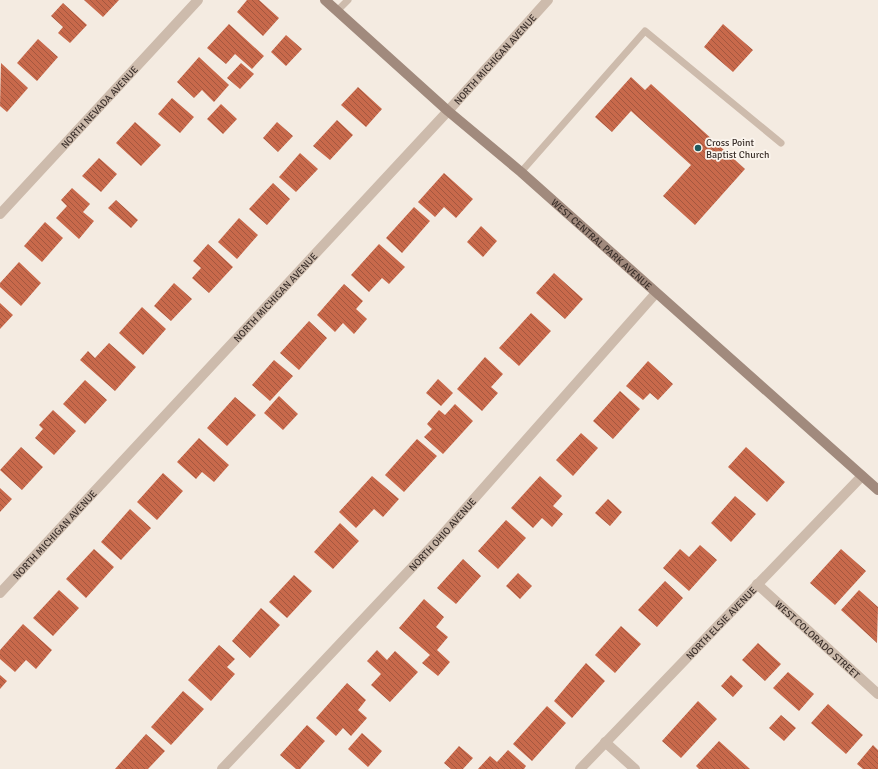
<svg xmlns="http://www.w3.org/2000/svg" width="878" height="769" font-family="Signika,sans-serif">
<defs>
<pattern id="building-back-hatch" width="6" height="6" patternUnits="userSpaceOnUse"><rect width="6" height="6" fill="#c8694b"/><path d="M-1 5l2 2M0 0l6 6M5-1l2 2" fill="none" stroke="#a4573f"/></pattern>
</defs>
<rect width="100%" height="100%" fill="#f4ebe1"/>
<!-- building -->
<path fill="url(#building-back-hatch)" d="M84 0H119L103 17Z
M247 0H259L279 18 263 36 237 12Z
M63 3 87 25 70 43 58 33 63 27 51 16Z
M229 24 264 56 252 69 235 54 226 64 207 48Z
M723 24 753 50 733 72 704 47Z
M286 35 302 49 286 66 271 52Z
M38 39 58 57 37 81 17 63Z
M199 57 229 85 214 102 202 90 194 98 177 82Z
M1 63 28 88 7 112 0 106Z
M241 63 254 74 240 89 227 78Z
M631 77 645 90 651 84 745 169 695 225 663 196 691 165 631 111 612 132 595 117Z
M358 87 382 109 366 127 341 105Z
M172 98 194 117 180 133 158 114Z
M221 104 237 119 223 134 207 119Z
M337 120 353 135 330 160 313 146Z
M135 122 161 145 141 166 116 143Z
M277 122 293 136 278 152 263 138Z
M300 153 318 169 296 192 279 177Z
M99 158 117 174 101 192 82 176Z
M444 173 473 199 456 218 444 207 435 217 418 202Z
M273 183 290 199 267 225 249 209Z
M72 188 90 204 83 212 94 221 79 239 56 218 67 206 61 200Z
M116 200 138 220 131 228 108 208Z
M414 207 430 221 402 253 386 238Z
M239 218 258 235 237 259 218 242Z
M45 222 63 238 42 262 24 246Z
M481 226 497 241 483 257 467 242Z
M208 244 233 267 209 293 192 278 201 268 193 261Z
M379 244 405 267 389 284 382 278 369 292 351 275Z
M19 262 41 283 21 306 0 287V283Z
M554 273 583 299 565 319 536 293Z
M174 283 192 299 171 321 154 306Z
M344 284 363 301 356 309 367 319 354 334 343 323 335 332 317 315Z
M0 303 13 315 0 329Z
M142 307 166 329 143 355 119 333Z
M531 313 551 331 519 366 499 348Z
M309 321 327 338 299 370 280 353Z
M109 343 136 367 115 391 80 360 88 351 95 358Z
M485 357 503 374 491 387 498 393 482 411 457 389Z
M274 360 293 376 270 401 252 385Z
M648 361 673 384 658 400 650 393 643 400 626 386Z
M438 379 453 393 441 406 426 393Z
M85 380 107 400 85 424 63 404Z
M620 391 640 409 613 439 593 421Z
M279 396 298 414 283 430 264 413Z
M235 397 256 415 227 446 207 428Z
M455 404 473 421 443 454 424 437 432 429 427 424 439 410 445 415Z
M53 410 76 431 54 455 35 438 43 429 39 425Z
M581 433 598 448 573 476 556 460Z
M199 438 229 465 214 482 202 472 196 479 177 462Z
M417 439 437 456 404 492 385 475Z
M21 447 43 467 22 490 0 470Z
M746 447 785 482 767 502 728 467Z
M163 473 183 491 157 520 137 502Z
M372 476 399 499 383 517 374 509 356 528 339 512Z
M540 476 562 496 553 506 563 514 552 527 542 518 533 528 511 508Z
M0 488 12 499 0 512Z
M735 496 756 514 731 542 711 523Z
M608 499 622 512 610 526 595 513Z
M130 509 151 528 121 560 101 542Z
M506 520 526 538 498 569 478 551Z
M340 523 359 541 333 569 314 552Z
M700 545 717 560 689 591 663 568 680 549 689 557Z
M94 549 114 567 86 598 66 579Z
M841 549 866 571 835 605 810 583Z
M463 559 481 576 456 604 437 588Z
M518 573 532 586 520 599 506 586Z
M294 575 312 591 287 618 269 602Z
M665 581 683 598 657 627 638 610Z
M59 590 79 608 53 636 33 618Z
M859 590 878 607 877 643 841 610Z
M424 599 444 617 436 627 448 637 437 650 450 662 438 676 422 663 430 655 399 628Z
M261 608 280 625 250 658 232 641Z
M23 624 52 650 36 669 26 660 15 672 0 659V650Z
M621 626 641 644 615 673 595 655Z
M758 643 781 664 765 681 742 660Z
M219 645 235 659 227 667 235 674 211 701 188 680Z
M377 650 387 660 395 651 418 672 390 702 371 685 381 674 367 661Z
M586 663 605 681 572 718 554 701Z
M788 672 814 694 799 711 773 688Z
M0 675 7 681 0 689Z
M731 675 743 686 733 697 721 686Z
M347 683 366 700 358 710 367 718 351 736 343 728 336 736 316 718Z
M183 691 204 709 171 745 151 727Z
M698 701 717 719 681 758 662 741Z
M828 704 863 735 846 754 811 723Z
M547 706 566 723 532 761 513 744Z
M781 715 796 728 784 741 769 728Z
M307 725 325 741 300 769H296L280 755Z
M362 733 382 751 368 767 348 749Z
M146 734 165 751 148 769H115Z
M719 741 750 769H699L696 766Z
M873 745 878 750V769H863L857 764Z
M459 746 473 758 463 769H451L444 763Z
M508 750 526 766 524 769H478L490 756 497 762Z"/>
<g fill="none" stroke-linecap="round" stroke-linejoin="round">
<!-- lane -->
<path stroke="#cdbbac" stroke-width="7" d="M337 11 348 0
M521 172 645 31 781 143"/>
<!-- street -->
<g stroke="#cdbbac" stroke-width="10">
<path id="s1" d="M0 214 198 0"/>
<path id="s2" d="M757 584 878 694"/>
<path id="s3" d="M0 593 448 111 548 0"/>
<path d="M605 742 635 769"/>
<path id="s4" d="M222 769 435 543 656 293"/>
<path id="s5" d="M580 769 862 476"/>
</g>
<!-- secondary -->
<path stroke="#a18a7d" stroke-width="10" id="s6" d="M325 0 448 111 521 172 878 490"/>
</g>
<!-- markers -->
<circle fill="#1f5a5e" stroke="#fbf5ee" stroke-width="1.5" cx="698" cy="148" r="4"/>
<g text-anchor="middle" stroke-width="3.5" stroke-linejoin="round" paint-order="stroke">
<!-- street labels -->
<g font-size="10" fill="#3b302b" stroke="#fbf5ee">
<text dy="4" stroke="none"><textPath href="#s3" startOffset="728">NORTH MICHIGAN AVENUE</textPath></text>
<text dy="4" stroke="none"><textPath href="#s1" startOffset="146">NORTH NEVADA AVENUE</textPath></text>
<text dy="4" stroke="none"><textPath href="#s6" startOffset="369">WEST CENTRAL PARK AVENUE</textPath></text>
<text dy="4" stroke="none"><textPath href="#s3" startOffset="404">NORTH MICHIGAN AVENUE</textPath></text>
<text dy="4" stroke="none"><textPath href="#s3" startOffset="80">NORTH MICHIGAN AVENUE</textPath></text>
<text dy="4" stroke="none"><textPath href="#s4" startOffset="322">NORTH OHIO AVENUE</textPath></text>
<text dy="4" stroke="none"><textPath href="#s5" startOffset="203">NORTH ELSIE AVENUE</textPath></text>
<text dy="4" stroke="none"><textPath href="#s2" startOffset="82">WEST COLORADO STREET</textPath></text>
</g>
<!-- poi labels -->
<g font-size="10" fill="#3b302b" stroke="#fbf5ee" text-anchor="start">
<text x="706" y="146">Cross Point<tspan x="706" dy="12">Baptist Church</tspan></text>
</g>
</g>
</svg>
